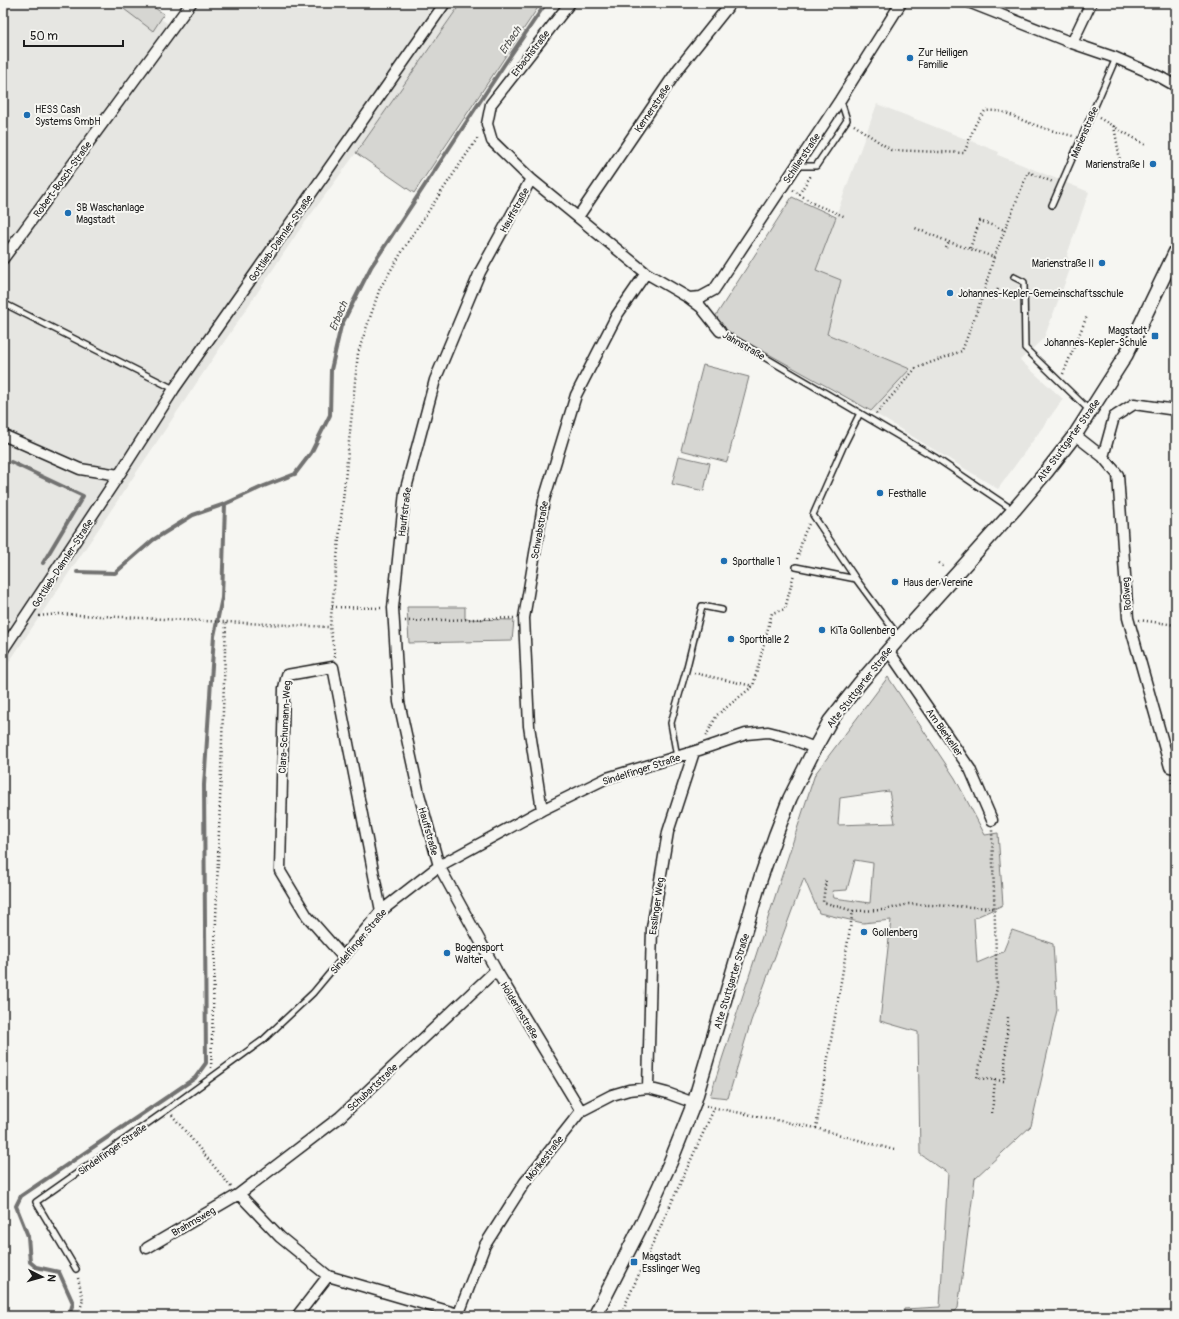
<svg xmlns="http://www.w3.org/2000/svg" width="1179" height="1319" font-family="Pangolin,sans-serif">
<rect width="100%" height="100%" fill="#f6f6f2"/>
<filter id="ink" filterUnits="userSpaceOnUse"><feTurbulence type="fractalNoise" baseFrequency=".025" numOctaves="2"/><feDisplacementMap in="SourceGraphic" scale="8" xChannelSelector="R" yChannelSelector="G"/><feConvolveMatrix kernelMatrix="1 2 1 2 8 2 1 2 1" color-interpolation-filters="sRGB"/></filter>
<g filter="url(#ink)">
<!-- built -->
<path fill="#e6e6e2" d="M3 3H138L177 30 197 3H461L356 153 298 232 3 671Z
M877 104 999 152 998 155 1089 192 1067 255 1071 267 1044 338 1020 360 1063 399 998 489 871 411 909 369 826 334 841 280 816 270Z"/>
<!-- green -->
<path fill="#d6d6d2" stroke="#797977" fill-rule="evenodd" d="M116 3H147L164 14 153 31Z
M461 3H541L414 193 356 153Z
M792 197 836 217 816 270 841 280 827 334 910 369 871 411 729 332 715 317Z
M703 365 749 377 727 462 681 450Z
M679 456 710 463 704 491 672 484Z
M407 607H465V619L514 620 512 641 409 643Z
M888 677 955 778 985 835 998 833 1003 905 974 918 977 963 1003 952 1012 930 1053 944 1057 1010 1031 1126 975 1178 958 1308 951 1316H903L904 1309 940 1307 948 1173 920 1154 918 1032 880 1021 891 920 863 923 819 913 804 878 751 1021 728 1098 710 1096 815 774ZM889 791 895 823 838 825 840 798ZM855 860 873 863 870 903 834 898 832 891 847 890Z"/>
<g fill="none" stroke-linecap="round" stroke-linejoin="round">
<!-- stream -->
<path stroke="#727271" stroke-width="4" d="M11 462 83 496 43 563
M77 572 115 573 153 540 193 515 225 504 264 486 295 474 311 453 330 415 331 370 341 326 371 267 504 65 546 3
M69 1316 73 1303 59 1272 36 1267 30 1262 28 1236 16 1206 21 1196 195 1078 206 1063 204 785 214 636 222 598 225 504"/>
<!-- service casing -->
<g stroke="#1c1c1c" stroke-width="8">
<path id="service" d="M797 166H816L847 120 841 101
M1052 205 1116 58
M1014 277 1024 282 1025 348 1090 411
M3 303 174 389
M720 331 936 458 1013 510
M860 413 843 447 813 515 856 579 899 637
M796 567 856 579
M677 757 671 723 686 671 702 606 722 610
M76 1269 36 1202 168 1109 263 1040 313 993 343 957"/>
</g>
<!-- minor casing -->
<g stroke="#1c1c1c" stroke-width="13">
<path id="minor" d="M570 3 491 104 487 124 492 141 531 179 646 273 689 298 701 307 720 331
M971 3 1072 43 1116 58 1160 77 1176 86
M1072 43 1091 3
M531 179 480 272 435 380 405 492 393 608 399 702 419 794 439 866 496 970 581 1111
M578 217 679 68 731 3
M3 259 191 3
M689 298 701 297 714 290 840 100 901 3
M3 435 80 469 119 475
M1075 435 1103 457 1118 475 1128 618 1170 767 1176 768
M1103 457 1114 417 1134 404 1176 410
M3 650 119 475 174 389 445 3
M888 650 970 769 992 820
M542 810 529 726 524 618 544 500 576 395 617 315 646 273
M381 911 333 667 287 675 284 688 280 871 307 916 343 957 381 911 439 866 542 810 607 778 699 750 746 734 768 732 784 736 815 748
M648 1088 652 928 668 832 694 752
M239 1194 280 1237 328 1276 458 1314
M147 1248 239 1194 340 1117 496 970
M297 1316 328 1276
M458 1316 485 1245 525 1182 581 1111 612 1095 629 1090 648 1088 667 1093 694 1103"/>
</g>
<!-- tertiary casing -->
<g stroke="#1c1c1c" stroke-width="16">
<path id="tertiary" d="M595 1316 644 1220 670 1163 694 1103 761 877 776 834 790 798 815 748 830 721 860 683 900 637 1014 510 1047 471 1075 435 1126 355 1176 251"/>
</g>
<!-- path -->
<path stroke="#1c1c1c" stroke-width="2.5" stroke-dasharray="1 3" stroke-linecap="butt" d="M1099 118 1146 145
M854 125 891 150 964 153 969 141
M1114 126 1121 166
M969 140 976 123 985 111C1003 109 1011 116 1027 122 1042 128 1057 132 1073 136
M793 190 814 204 846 217
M799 194 812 174
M946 248 949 242
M970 248 980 221 1005 230
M994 257 1028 172 1053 182
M988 297 994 299 998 289
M1063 374 1087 316
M876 414 916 368 962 351 983 295 994 257 949 242 915 228
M797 559 804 534 809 524
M939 563 945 568
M332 607 382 608
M39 616 59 614 329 627
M1139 620 1176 625
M405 621 514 618
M335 657 330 627 358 353 380 288 411 237 479 136
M694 673 753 686
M706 736 717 715 753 686 772 613 785 609 794 574
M1171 778 1176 805
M853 911 884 910 909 904 994 908
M211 1068 226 622
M995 1080 1004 1081 1008 1017
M706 1106 816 1128 853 911 823 902 826 879
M992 1113 995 1080 977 1078 997 988 992 830
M172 1115 231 1187
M816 1128 894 1150
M78 1278 83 1300 78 1316
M620 1316 714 1109"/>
<!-- service -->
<use href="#service" stroke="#f6f6f2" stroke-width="5"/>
<!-- minor -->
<use href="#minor" stroke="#f6f6f2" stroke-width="10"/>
<!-- tertiary -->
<use href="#tertiary" stroke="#f6f6f2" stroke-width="13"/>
</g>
</g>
<!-- markers -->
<g fill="#1f6fb2" stroke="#f6f6f2" stroke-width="1.5">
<circle cx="910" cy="58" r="4"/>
<circle cx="27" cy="115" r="4"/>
<circle cx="1153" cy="164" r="4"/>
<circle cx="68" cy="213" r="4"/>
<circle cx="1102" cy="263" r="4"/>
<circle cx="950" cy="293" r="4"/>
<rect x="1151" y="332" width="8" height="8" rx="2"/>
<circle cx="880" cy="493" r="4"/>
<circle cx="724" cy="561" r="4"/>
<circle cx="895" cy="582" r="4"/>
<circle cx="822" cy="630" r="4"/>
<circle cx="731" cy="639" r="4"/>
<circle cx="864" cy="932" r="4"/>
<circle cx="447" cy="953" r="4"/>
<rect x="630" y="1258" width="8" height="8" rx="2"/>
</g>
<g text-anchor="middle" stroke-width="4" stroke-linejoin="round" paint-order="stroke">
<!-- poi labels -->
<g font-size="10" fill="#1c1c1c" stroke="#f6f6f2" text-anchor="start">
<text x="918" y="56">Zur Heiligen<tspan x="918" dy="12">Familie</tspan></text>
<text x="35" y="113">HESS Cash<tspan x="35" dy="12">Systems GmbH</tspan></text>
<text x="1145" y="168" text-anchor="end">Marienstraße I</text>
<text x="76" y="211">SB Waschanlage<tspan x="76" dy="12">Magstadt</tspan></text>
<text x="1094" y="267" text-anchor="end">Marienstraße II</text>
<text x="958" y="297">Johannes-Kepler-Gemeinschaftsschule</text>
<text x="1147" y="334" text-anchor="end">Magstadt<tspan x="1147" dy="12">Johannes-Kepler-Schule</tspan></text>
<text x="888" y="497">Festhalle</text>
<text x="732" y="565">Sporthalle 1</text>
<text x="903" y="586">Haus der Vereine</text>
<text x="830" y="634">KiTa Gollenberg</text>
<text x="739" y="643">Sporthalle 2</text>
<text x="872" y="936">Gollenberg</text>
<text x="455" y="951">Bogensport<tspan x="455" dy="12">Walter</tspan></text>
<text x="642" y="1260">Magstadt<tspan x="642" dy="12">Esslinger Weg</tspan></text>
</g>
<!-- street labels -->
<g font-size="10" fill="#1c1c1c" stroke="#f6f6f2">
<text transform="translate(530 53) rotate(-52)" y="4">Erbachstraße</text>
<text transform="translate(652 108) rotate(-56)" y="4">Kernerstraße</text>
<text transform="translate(1084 132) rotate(-67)" y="4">Marienstraße</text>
<text transform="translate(801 158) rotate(-56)" y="4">Schillerstraße</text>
<text transform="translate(62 179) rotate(-54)" y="4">Robert-Bosch-Straße</text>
<text transform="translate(514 210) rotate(-61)" y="4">Hauffstraße</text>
<text transform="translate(280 238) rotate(-55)" y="4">Gottlieb-Daimler-Straße</text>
<text transform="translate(744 345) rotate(30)" y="4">Jahnstraße</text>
<text transform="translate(1068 440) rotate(-54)" y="4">Alte Stuttgarter Straße</text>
<text transform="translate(404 512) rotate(-83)" y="4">Hauffstraße</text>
<text transform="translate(539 530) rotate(-80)" y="4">Schwabstraße</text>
<text transform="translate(62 563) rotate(-57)" y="4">Gottlieb-Daimler-Straße</text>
<text transform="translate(1126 594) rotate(-94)" y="4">Roßweg</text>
<text transform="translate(859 687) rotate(-52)" y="4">Alte Stuttgarter Straße</text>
<text transform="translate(284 727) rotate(-87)" y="4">Clara-Schumann-Weg</text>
<text transform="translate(945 732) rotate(55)" y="4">Am Bierkeller</text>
<text transform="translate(641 769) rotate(-18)" y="4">Sindelfinger Straße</text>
<text transform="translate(429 831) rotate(74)" y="4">Hauffstraße</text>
<text transform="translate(656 906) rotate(-82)" y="4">Esslinger Weg</text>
<text transform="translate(358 941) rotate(-50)" y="4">Sindelfinger Straße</text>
<text transform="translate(731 981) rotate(-73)" y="4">Alte Stuttgarter Straße</text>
<text transform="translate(520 1010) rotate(59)" y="4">Hölderlinstraße</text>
<text transform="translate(372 1087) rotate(-43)" y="4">Schubartstraße</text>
<text transform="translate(112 1149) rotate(-35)" y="4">Sindelfinger Straße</text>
<text transform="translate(544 1158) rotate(-52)" y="4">Mörikestraße</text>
<text transform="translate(193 1221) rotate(-30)" y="4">Brahmsweg</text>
</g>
<!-- water labels -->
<g font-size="11" font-style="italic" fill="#565654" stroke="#f6f6f2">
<text transform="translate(510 40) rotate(-56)" y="4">Erbach</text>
<text transform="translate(338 316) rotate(-67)" y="4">Erbach</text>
</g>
</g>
<!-- margin -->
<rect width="1179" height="1319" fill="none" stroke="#f6f6f2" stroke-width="16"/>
<rect x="8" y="8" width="1163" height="1303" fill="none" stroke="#1c1c1c" stroke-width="1.5" filter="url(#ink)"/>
<!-- north arrow -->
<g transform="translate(42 1277) rotate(96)" stroke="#f6f6f2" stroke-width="3" paint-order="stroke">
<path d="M0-3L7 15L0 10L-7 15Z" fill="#1c1c1c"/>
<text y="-6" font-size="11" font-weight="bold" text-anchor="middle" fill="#1c1c1c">N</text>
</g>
<!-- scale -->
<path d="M24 40v6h99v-6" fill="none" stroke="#1c1c1c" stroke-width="2"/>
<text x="30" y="40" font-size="12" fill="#1c1c1c" stroke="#f6f6f2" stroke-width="3" paint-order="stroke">50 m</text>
</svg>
